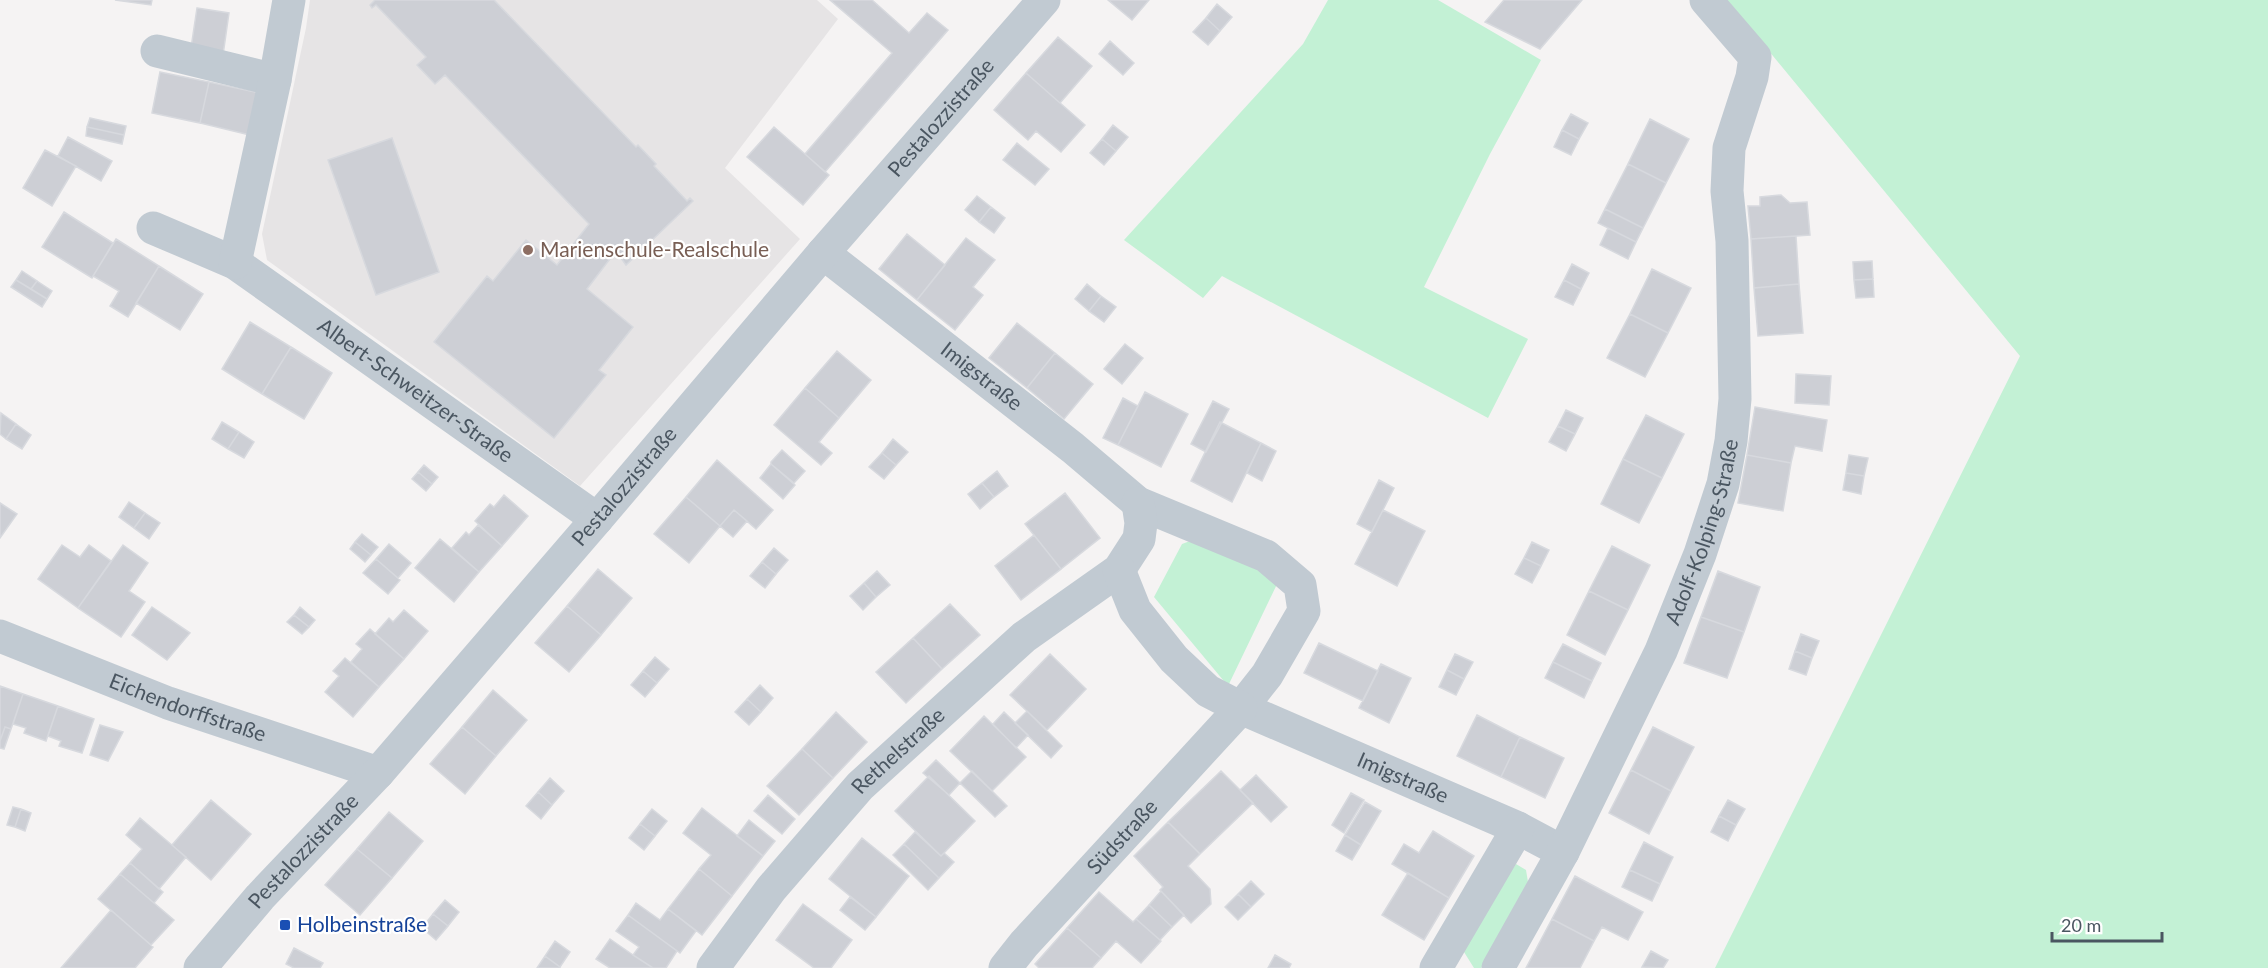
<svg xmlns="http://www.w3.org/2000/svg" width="2268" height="968" font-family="Lato,sans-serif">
<rect width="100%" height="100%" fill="#f5f3f3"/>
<!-- education -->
<path fill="#e6e4e5" d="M310 0H817L838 19 725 168 800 239 580 486 267 260 262 234 306 28Z"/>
<!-- green -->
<path fill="#c3f1d5" d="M1328 0H1438L1541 60 1490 154 1424 287 1528 339 1488 418 1222 276 1203 298 1124 240 1303 44Z
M1727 0H2268V968H1715L2020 356Z
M1198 538 1279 580 1228 686 1154 597 1182 544Z
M1516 864 1526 870 1528 882 1481 968H1474L1459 944Z"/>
<!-- building -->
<path fill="#cdcfd5" stroke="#d7d9de" stroke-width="1.5" d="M115 0H152L151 5Z
M375 0H494L636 147 638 145 656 164 654 166 687 201 690 198 693 201 626 265 616 251 587 289 633 327 599 370 606 375 554 438 434 342 487 276 493 281 526 240 557 265 589 224 445 75 435 84 417 65 426 57 376 5 372 8 370 5Z
M830 0H872L909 33 927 13 948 30 825 172 805 154 892 53Z
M1108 0H1149L1132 20Z
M1504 0H1582L1540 49 1485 22Z
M1217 4 1232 17 1220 31 1206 18Z
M197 8 229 13 223 55 191 48Z
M1206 18 1220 31 1208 45 1193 32Z
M1058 37 1092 66 1060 103 1026 73Z
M1110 41 1134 63 1123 75 1099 54Z
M160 72 209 82 200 123 152 113Z
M1026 73 1085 125 1061 152 1036 131 1028 140 994 110Z
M209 82 259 93 250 135 200 123Z
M1571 114 1588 123 1579 139 1562 130Z
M90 118 126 126 124 135 87 127Z
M1650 119 1689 139 1666 183 1628 164Z
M1113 125 1128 137 1116 151 1102 139Z
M87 127 124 135 122 144 86 136Z
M774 127 829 175 803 205 747 157Z
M1562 130 1579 139 1571 155 1554 147Z
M68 137 112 161 101 181 58 156Z
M392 138 439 272 376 295 328 160Z
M1102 139 1116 151 1104 165 1090 153Z
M1017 143 1049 169 1035 185 1003 160Z
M45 150 76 166 52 206 23 188Z
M1628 164 1666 183 1643 228 1605 209Z
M1781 195 1790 203 1807 202 1810 235 1751 239 1748 206H1760V197Z
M977 196 991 207 979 222 965 210Z
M991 207 1005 218 994 233 979 222Z
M1605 209 1643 228 1636 242 1598 223Z
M64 212 113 243 92 278 42 247Z
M1608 228 1636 242 1628 259 1600 245Z
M907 234 945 265 917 300 879 269Z
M1796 236 1799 284 1754 288 1751 239Z
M966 238 995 260 973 287 983 295 955 330 917 300Z
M116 239 159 266 128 317 110 306 119 291 93 276Z
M1872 261 1873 279 1854 280 1853 262Z
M1572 264 1589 273 1581 289 1564 280Z
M159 266 203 294 180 330 136 303Z
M1652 269 1691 288 1668 333 1630 314Z
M22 271 37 281 31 289 16 280Z
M1873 279 1874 297 1856 298 1854 280Z
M16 280 47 299 42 307 11 287Z
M1564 280 1581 289 1573 305 1555 297Z
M37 281 52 291 47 299 31 289Z
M1087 284 1101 296 1089 311 1075 299Z
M1799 284 1803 333 1758 336 1754 288Z
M1101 296 1116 307 1104 322 1089 311Z
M1630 314 1668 333 1645 377 1607 358Z
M250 322 291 347 262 394 222 369Z
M1017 323 1055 353 1027 388 989 358Z
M1125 344 1143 358 1122 384 1104 369Z
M291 347 332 373 304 419 262 394Z
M837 351 871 380 839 418 805 388Z
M1055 353 1093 384 1064 419 1027 388Z
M1796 374 1831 376 1829 405 1795 403Z
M805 388 839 418 819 442 832 453 821 465 774 425Z
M1145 392 1188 414 1161 467 1118 445Z
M1123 398 1138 406 1118 445 1103 438Z
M1213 401 1229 409 1206 452 1191 444Z
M1755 407 1827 420 1822 451 1795 446 1791 463 1747 455Z
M1566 410 1583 418 1575 434 1558 426Z
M1 413 16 424 6 439 0 434Z
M1646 415 1684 434 1662 478 1623 459Z
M222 422 239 432 228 449 212 439Z
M1220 422 1261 443 1232 502 1191 481Z
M16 424 31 435 22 449 6 439Z
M1558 426 1575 434 1566 451 1549 442Z
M239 432 254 442 244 458 228 449Z
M893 439 908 452 896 465 882 453Z
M1261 443 1276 451 1262 481 1247 473Z
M782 450 805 471 794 483 771 464V462Z
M882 453 896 465 884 479 869 467Z
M1747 455 1791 463 1783 511 1738 503Z
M1849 455 1868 458 1864 476 1846 473Z
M1623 459 1662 478 1639 523 1601 504Z
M717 460 773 510 756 529 734 510 720 526 686 497Z
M771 464 795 485 783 499 760 478Z
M424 465 438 477 432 484 418 472Z
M997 471 1008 486 994 497 982 483Z
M418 472 432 484 426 491 412 479Z
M1846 473 1864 476 1861 494 1843 490Z
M1379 480 1394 488 1372 532 1357 524Z
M982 483 994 497 980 509 968 494Z
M1065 493 1100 538 1061 569 1025 524Z
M504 495 528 516 502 546 475 521 490 504 494 507Z
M686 497 720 526 689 563 654 534Z
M129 502 145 513 134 528 119 517Z
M0 503 17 514 0 538Z
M734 510 747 521 733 537 720 526Z
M1383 510 1425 531 1397 586 1355 564Z
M145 513 160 523 149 539 134 528Z
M478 525 502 546 479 572 452 548 466 532 469 535Z
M362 534 378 547 371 555 355 542Z
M1034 535 1061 569 1021 600 995 566Z
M440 539 479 572 454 602 415 568Z
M355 542 371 555 365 562 350 549Z
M1532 542 1549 550 1541 566 1524 558Z
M389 544 411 563 398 578 376 559Z
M62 545 80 557 89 545 111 561 78 608 38 579Z
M123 545 148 563 129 591 145 602 121 637 78 608Z
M1612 546 1650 565 1628 610 1589 591Z
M774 548 788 560 776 574 762 562Z
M1524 558 1541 566 1532 583 1515 574Z
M376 559 400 580 388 594 363 573Z
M762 562 776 574 765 588 750 576Z
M598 569 632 598 601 635 567 606Z
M877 571 890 585 876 597 864 583Z
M1718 571 1760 587 1744 632 1701 617Z
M864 583 876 597 863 610 850 596Z
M1589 591 1628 610 1605 655 1567 635Z
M950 604 980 635 942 669 913 638Z
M567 606 601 635 569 672 535 643Z
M152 607 190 633 167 660 132 635Z
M300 607 315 620 309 627 294 615Z
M404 610 428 631 404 659 375 634 389 618 393 622Z
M294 615 309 627 302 634 287 622Z
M1701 617 1744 632 1727 678 1684 663Z
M370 629 404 659 379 687 351 662 362 649 356 644Z
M1801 634 1819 641 1812 658 1795 651Z
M913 638 942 669 906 703 876 672Z
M1319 643 1378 671 1363 701 1304 673Z
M1563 644 1601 663 1592 681 1553 662Z
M1795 651 1812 658 1806 675 1789 669Z
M1050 654 1086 689 1047 730 1010 695Z
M1455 654 1473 662 1464 679 1447 670Z
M655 657 669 669 657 683 643 671Z
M345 658 379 687 353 717 325 692 339 676 333 671Z
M1553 662 1592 681 1584 698 1545 678Z
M1381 664 1411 678 1389 723 1359 708Z
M1447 670 1464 679 1456 695 1439 687Z
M643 671 657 683 645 697 631 685Z
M760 685 773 698 761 712 747 699Z
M0 686 23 694 11 729 5 727 0 741Z
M493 690 527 720 496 756 462 727Z
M23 694 58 706 46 741 24 733 26 728 13 724Z
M747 699 761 712 749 725 735 712Z
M58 706 94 719 82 753 59 746 61 741 48 736Z
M1027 711 1062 746 1051 758 1015 723Z
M836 712 867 742 833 778 802 749Z
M1004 712 1028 735 1016 748 993 724Z
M1477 715 1520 737 1501 777 1457 756Z
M984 716 1026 757 992 791 950 751Z
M100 725 123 732 108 761 90 755Z
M5 727 11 729 4 749 0 748V741Z
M462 727 496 756 465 794 430 764Z
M1653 727 1694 747 1671 791 1631 770Z
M1520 737 1564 758 1545 798 1501 777Z
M802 749 833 778 799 815 767 786Z
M936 760 960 783 949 795 923 773Z
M1631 770 1671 791 1649 834 1609 813Z
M972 771 1007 806 995 817 960 783Z
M1221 771 1253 803 1200 854 1168 822Z
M1256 775 1287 807 1271 822 1240 790Z
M929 776 975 821 941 856 895 811Z
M550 778 564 791 552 805 538 792Z
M538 792 552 805 541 819 526 806Z
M1351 793 1364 800 1344 833 1332 825Z
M768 795 795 819 782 834 754 811Z
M211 800 251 834 211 880 172 845Z
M1728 800 1745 809 1736 825 1719 816Z
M1365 802 1381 811 1361 845 1345 835Z
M13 807 21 809 15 827 7 825Z
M702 808 763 856 732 896 699 869 711 855 683 833Z
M21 809 31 813 25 831 15 827Z
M652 809 667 821 655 836 640 824Z
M389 812 423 841 392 878 357 849Z
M1719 816 1736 825 1728 841 1711 832Z
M140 818 186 857 159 889 130 863 142 849 126 835Z
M749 820 775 841 763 856 737 836Z
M1168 822 1200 854 1188 866 1210 889 1211 904 1191 923 1160 890 1163 887 1134 856Z
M640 824 655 836 644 850 629 838Z
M1433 831 1474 856 1449 898 1392 864 1404 844 1419 853Z
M915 832 941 856 944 853 954 862 939 878 904 844Z
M1345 835 1361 845 1352 860 1336 851Z
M862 838 909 876 876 917 829 879Z
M1644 842 1673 857 1660 884 1630 870Z
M904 844 939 878 928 890 893 855Z
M357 849 392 878 360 915 325 885Z
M130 863 163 892 154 903 120 874Z
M699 869 732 896 702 935 668 909Z
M1630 870 1660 884 1652 901 1622 887Z
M1408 873 1449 898 1424 940 1382 915Z
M120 874 174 920 151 945 98 899Z
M1575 876 1643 912 1628 940 1602 927 1594 941 1552 919Z
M1251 881 1264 894 1251 907 1238 894Z
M1161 891 1184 915 1172 927 1149 905Z
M1099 892 1133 922 1136 919 1161 941 1141 963 1116 941 1101 958 1067 928Z
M1238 894 1251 907 1238 920 1225 907Z
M850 897 876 917 865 930 840 910Z
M445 900 459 912 448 926 433 914Z
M636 903 660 920 668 909 696 931 680 953 628 915Z
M803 904 852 940 831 968H814L776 940Z
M1149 905 1172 927 1160 940 1136 919Z
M111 910 153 947 135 968H61Z
M433 914 448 926 436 940 422 928Z
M628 915 677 951 666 968H653L633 955 639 947 616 931Z
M1552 919 1594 941 1580 968H1526Z
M1067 928 1101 958 1092 968H1039L1035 964Z
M610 939 633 955 653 968H610L596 959Z
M555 941 570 952 560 967 545 956Z
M294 948 323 963 320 968H294L286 964Z
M1651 951 1668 960 1663 968 1642 967Z
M1275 955 1291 964 1289 968H1268Z
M545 956 560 967V968H537Z"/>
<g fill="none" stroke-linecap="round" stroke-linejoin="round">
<!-- minor -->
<g stroke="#c1cad2" stroke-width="33">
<path d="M157 51 275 80"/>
<path id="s1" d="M153 228 235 263 597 519"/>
<path id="s2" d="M823 253 1073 448 1138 503 1266 556 1300 585 1304 611 1267 675 1241 708 1518 828 1563 852"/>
<path d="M235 263 275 80 289 0"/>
<path id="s3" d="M0 636 168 703 378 773"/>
<path id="s4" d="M200 968 260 897 378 773 597 519 823 253 1044 0"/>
<path id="s5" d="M713 968 771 889 860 786 1024 637 1119 570 1139 539 1141 523 1138 503"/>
<path id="s6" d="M1005 968 1024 944 1241 708 1208 691 1174 659 1135 610 1119 570"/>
<path d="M1436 968 1518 828"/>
<path id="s7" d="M1498 968 1563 852 1661 651 1700 554 1723 484 1731 441 1735 399 1732 241 1727 191 1729 148 1752 77 1755 57 1706 0"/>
</g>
</g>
<!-- markers -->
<circle fill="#8d6e63" stroke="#fff" stroke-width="2" cx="528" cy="250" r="6"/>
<rect fill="#1a4fb4" stroke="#fff" stroke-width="2" x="279" y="919" width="12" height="12" rx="3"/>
<g text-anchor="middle" stroke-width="4.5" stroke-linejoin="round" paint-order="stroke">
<!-- street labels -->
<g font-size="21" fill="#4a5661" stroke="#fff">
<text dy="7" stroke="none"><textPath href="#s4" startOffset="1128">Pestalozzistraße</textPath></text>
<text dy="7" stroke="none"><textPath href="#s2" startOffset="201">Imigstraße</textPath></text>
<text dy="7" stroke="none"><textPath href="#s1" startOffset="310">Albert-Schweitzer-Straße</textPath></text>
<text dy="7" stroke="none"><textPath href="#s4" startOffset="642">Pestalozzistraße</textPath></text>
<text dy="7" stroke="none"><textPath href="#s7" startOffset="483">Adolf-Kolping-Straße</textPath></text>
<text dy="7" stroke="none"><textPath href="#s3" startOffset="201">Eichendorffstraße</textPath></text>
<text dy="7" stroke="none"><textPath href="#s5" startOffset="286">Rethelstraße</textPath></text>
<text dy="7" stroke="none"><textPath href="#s2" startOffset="904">Imigstraße</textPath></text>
<text dy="7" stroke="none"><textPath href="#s6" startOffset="176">Südstraße</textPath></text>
<text dy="7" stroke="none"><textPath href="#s4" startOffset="156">Pestalozzistraße</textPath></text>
</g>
<!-- education labels -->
<g font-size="21" fill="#785e54" stroke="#fff" text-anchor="start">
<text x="540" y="257">Marienschule-Realschule</text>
</g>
<!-- transit labels -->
<g font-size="21" fill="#164399" stroke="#fff" text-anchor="start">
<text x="297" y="932">Holbeinstraße</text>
</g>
</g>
<!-- scale -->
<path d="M2052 932v9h110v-9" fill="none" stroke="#4a5661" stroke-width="3"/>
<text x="2061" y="932" font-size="18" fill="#4a5661" stroke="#ffffff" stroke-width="4.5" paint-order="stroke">20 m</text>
</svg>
